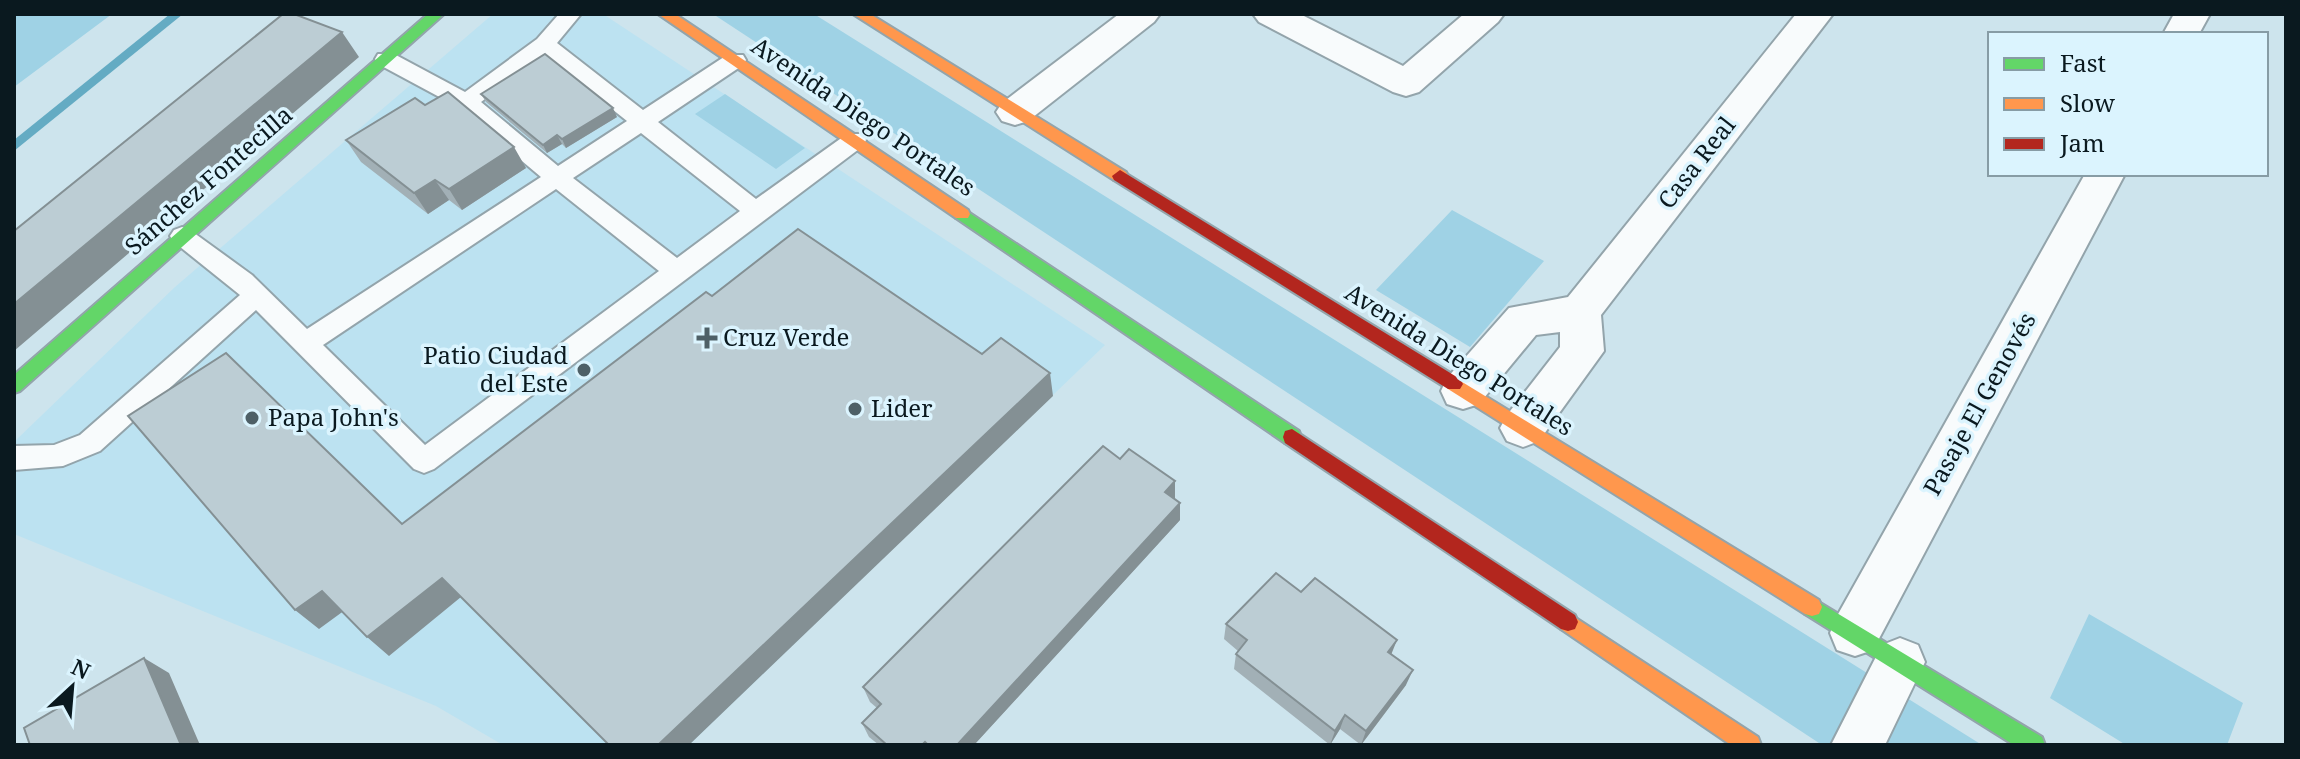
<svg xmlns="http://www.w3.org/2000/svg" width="2300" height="759" font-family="'Noto Serif',serif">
<rect width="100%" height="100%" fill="#cde4ed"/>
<!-- built -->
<path fill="#bce2f1" d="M493 14H603L1105 345 689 745H503L436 706 14 534V442L175 287Z"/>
<!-- green -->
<path fill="#9fd2e5" d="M14 14H112L14 87Z
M713 14H814L1982 745H1822Z
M725 94 805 148 776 169 695 114Z
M1452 210 1544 261 1470 347 1376 290Z
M2089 614 2243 703 2227 745H2126L2050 698Z"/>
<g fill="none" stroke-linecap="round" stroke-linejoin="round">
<!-- stream -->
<path fill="#64abc3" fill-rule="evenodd" d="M170 14H183L14 151V140Z"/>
<!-- lane casing -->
<g stroke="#93a4ab" stroke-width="4">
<path id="lane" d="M559 14H581L557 43 643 110 727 55H743L746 60 743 65 658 122 756 199 847 134H863L866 140 863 146 434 469 424 473 414 469 256 310 100 451 63 466 14 470V446L54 445 80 435 240 295 174 242 170 236 174 230 182 227 190 230 252 275 307 329 541 177 458 107 378 64 375 59 378 54H394L465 92 537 39ZM544 55 627 121 558 166 481 102ZM641 133 740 211 677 258 573 178ZM556 189 659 271 425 445 323 345Z"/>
</g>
<!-- street casing -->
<g stroke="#93a4ab" stroke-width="4">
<path id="street" d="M1119 14H1160L1154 22 1028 121 1015 125 1002 121 996 112 1002 103Z
M1253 14H1300L1403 66 1464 14H1504L1498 22 1419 92 1406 96 1393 92 1259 22Z
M1796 14H1833L1601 315 1604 351 1539 441 1523 447 1507 441 1500 428 1507 415 1560 347V332L1536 335 1479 404 1463 409 1447 404 1441 391 1447 378 1509 308 1568 297Z
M2174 14H2210L2199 34H2163Z
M2085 174H2125L1873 650 1855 656 1837 650 1830 633 1837 616Z
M1900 638 1918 645 1925 662 1885 745H1831L1882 645Z"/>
</g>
<!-- fast casing -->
<g stroke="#93a4ab" stroke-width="4">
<path id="fast" d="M428 14H444L20 391 14 393V375Z
M962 208 1299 431 1301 437 1299 443 1292 445 1285 443 956 218 954 214Z
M1812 598 2042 737 2045 745H2014L1805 614 1802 607 1805 600Z"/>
</g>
<!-- slow casing -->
<g stroke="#93a4ab" stroke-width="4">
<path id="slow" d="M658 14H675L968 210 970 214 968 218H956Z
M853 14H870L1126 172 1128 176 1126 180H1114Z
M1454 377 1819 600 1822 607 1819 614 1812 616 1805 614 1448 389 1445 384 1448 379Z
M1568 613 1758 737 1761 745H1731L1561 629 1558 622 1561 615Z"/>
</g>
<!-- jam casing -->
<g stroke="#93a4ab" stroke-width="4">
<path id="jam" d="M1120 170 1460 379 1463 384 1460 389H1448L1114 180 1112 176Z
M1292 429 1575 615 1578 622 1575 629 1568 631 1561 629 1285 443 1283 437 1285 431Z"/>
</g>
<!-- lane -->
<use href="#lane" fill="#f8fbfc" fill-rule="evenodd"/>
<!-- street -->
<use href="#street" fill="#f8fbfc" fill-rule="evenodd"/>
<!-- fast -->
<use href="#fast" fill="#63d668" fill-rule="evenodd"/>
<!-- slow -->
<use href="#slow" fill="#ff974d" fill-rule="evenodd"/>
<!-- jam -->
<use href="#jam" fill="#b3261e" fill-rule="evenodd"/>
</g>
<!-- wall -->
<path fill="#a2b0b6" d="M481 94 617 117 566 148 562 144 547 153 486 102Z
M425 105 526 168 462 210 449 200 428 214 361 162 346 140Z
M1120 459 1175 481V499L1180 520 974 745H879L869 737 862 723 877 708 870 702 863 687Z
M1301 592 1391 654 1406 685 1361 745 1340 729 1330 745 1234 669 1236 654 1238 651 1224 639 1226 624Z"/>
<!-- shaded-wall -->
<path fill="#849094" d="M342 32 359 57 14 351V304Z
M613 108 617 117 566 148 562 139Z
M557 135 562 144 547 153 543 145Z
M514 147 526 168 462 210 449 189Z
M435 180 449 200 428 214 414 193Z
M1050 373 1053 396 689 745H658Z
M1175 481V499L1165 492Z
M1180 503V520L974 745H957Z
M442 578 461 597 389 656 367 637Z
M322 591 345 610 319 629 295 610Z
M1397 640 1391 655 1388 652Z
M144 658 169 673 200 745H181Z
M1413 670 1406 685 1361 745 1366 731Z
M1345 715 1340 729 1330 745 1335 731Z"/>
<!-- building -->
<path fill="#bccdd4" stroke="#849094" stroke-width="2" d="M283 14H294L342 32 14 304V231Z
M545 54 613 108 562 139 557 135 543 145 481 94Z
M448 92 514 147 449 189 435 180 414 193 346 140 415 98 425 105Z
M798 229 982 354 1001 338 1050 373 658 745H609L442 578 367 637 322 591 295 610 128 416 226 353 402 524 706 292 712 296Z
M1103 446 1120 459 1129 449 1175 481 1165 492 1180 503 957 745H928L925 742 922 745H887L862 723 881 704 863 687Z
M1276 573 1301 592 1315 578 1397 640 1388 652 1413 670 1366 731 1345 715 1335 731 1236 654 1247 640 1226 624Z
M144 658 181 745H30L24 728Z"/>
<!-- markers -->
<g fill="#4e6067" stroke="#dbf4fe" stroke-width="3">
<path d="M703 326h8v8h8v8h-8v8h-8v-8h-8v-8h8z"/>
<circle cx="584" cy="370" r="8"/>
<circle cx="855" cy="409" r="8"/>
<circle cx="252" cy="418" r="8"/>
</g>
<g text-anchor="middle" stroke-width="7" stroke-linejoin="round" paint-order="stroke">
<!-- street labels -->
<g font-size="24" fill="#0a191f" stroke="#dbf4fe">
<text transform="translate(863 117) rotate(34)" y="8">Avenida Diego Portales</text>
<text transform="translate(1697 163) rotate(-52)" y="8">Casa Real</text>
<text transform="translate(209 181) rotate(-41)" y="8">Sánchez Fontecilla</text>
<text transform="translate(1459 360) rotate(32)" y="8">Avenida Diego Portales</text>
<text transform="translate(1980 404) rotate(-61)" y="8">Pasaje El Genovés</text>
</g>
<!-- poi labels -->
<g font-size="24" fill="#0a191f" stroke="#dbf4fe" text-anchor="start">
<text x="723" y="346">Cruz Verde</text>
<text x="568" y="364" text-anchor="end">Patio Ciudad<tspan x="568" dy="28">del Este</tspan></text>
<text x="871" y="417">Lider</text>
<text x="268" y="426">Papa John's</text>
</g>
</g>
<!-- border -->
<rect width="2300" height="759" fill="none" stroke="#0a191f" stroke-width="32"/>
<!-- legend -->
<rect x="1988" y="32" width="280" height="144" fill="#dbf4fe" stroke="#879ca5" stroke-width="2"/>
<rect x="2004" y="58" width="40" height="12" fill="#63d668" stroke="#879ca5" stroke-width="2"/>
<text x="2060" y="72" font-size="24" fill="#0a191f">Fast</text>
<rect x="2004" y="98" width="40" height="12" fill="#ff974d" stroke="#879ca5" stroke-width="2"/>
<text x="2060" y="112" font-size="24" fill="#0a191f">Slow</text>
<rect x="2004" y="138" width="40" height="12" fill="#b3261e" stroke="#879ca5" stroke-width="2"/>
<text x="2060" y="152" font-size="24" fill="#0a191f">Jam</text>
<!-- north arrow -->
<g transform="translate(72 687) rotate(26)" stroke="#dbf4fe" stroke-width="6" paint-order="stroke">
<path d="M0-6L14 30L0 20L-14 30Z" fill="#0a191f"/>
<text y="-12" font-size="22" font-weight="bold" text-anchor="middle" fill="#0a191f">N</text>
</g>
</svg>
